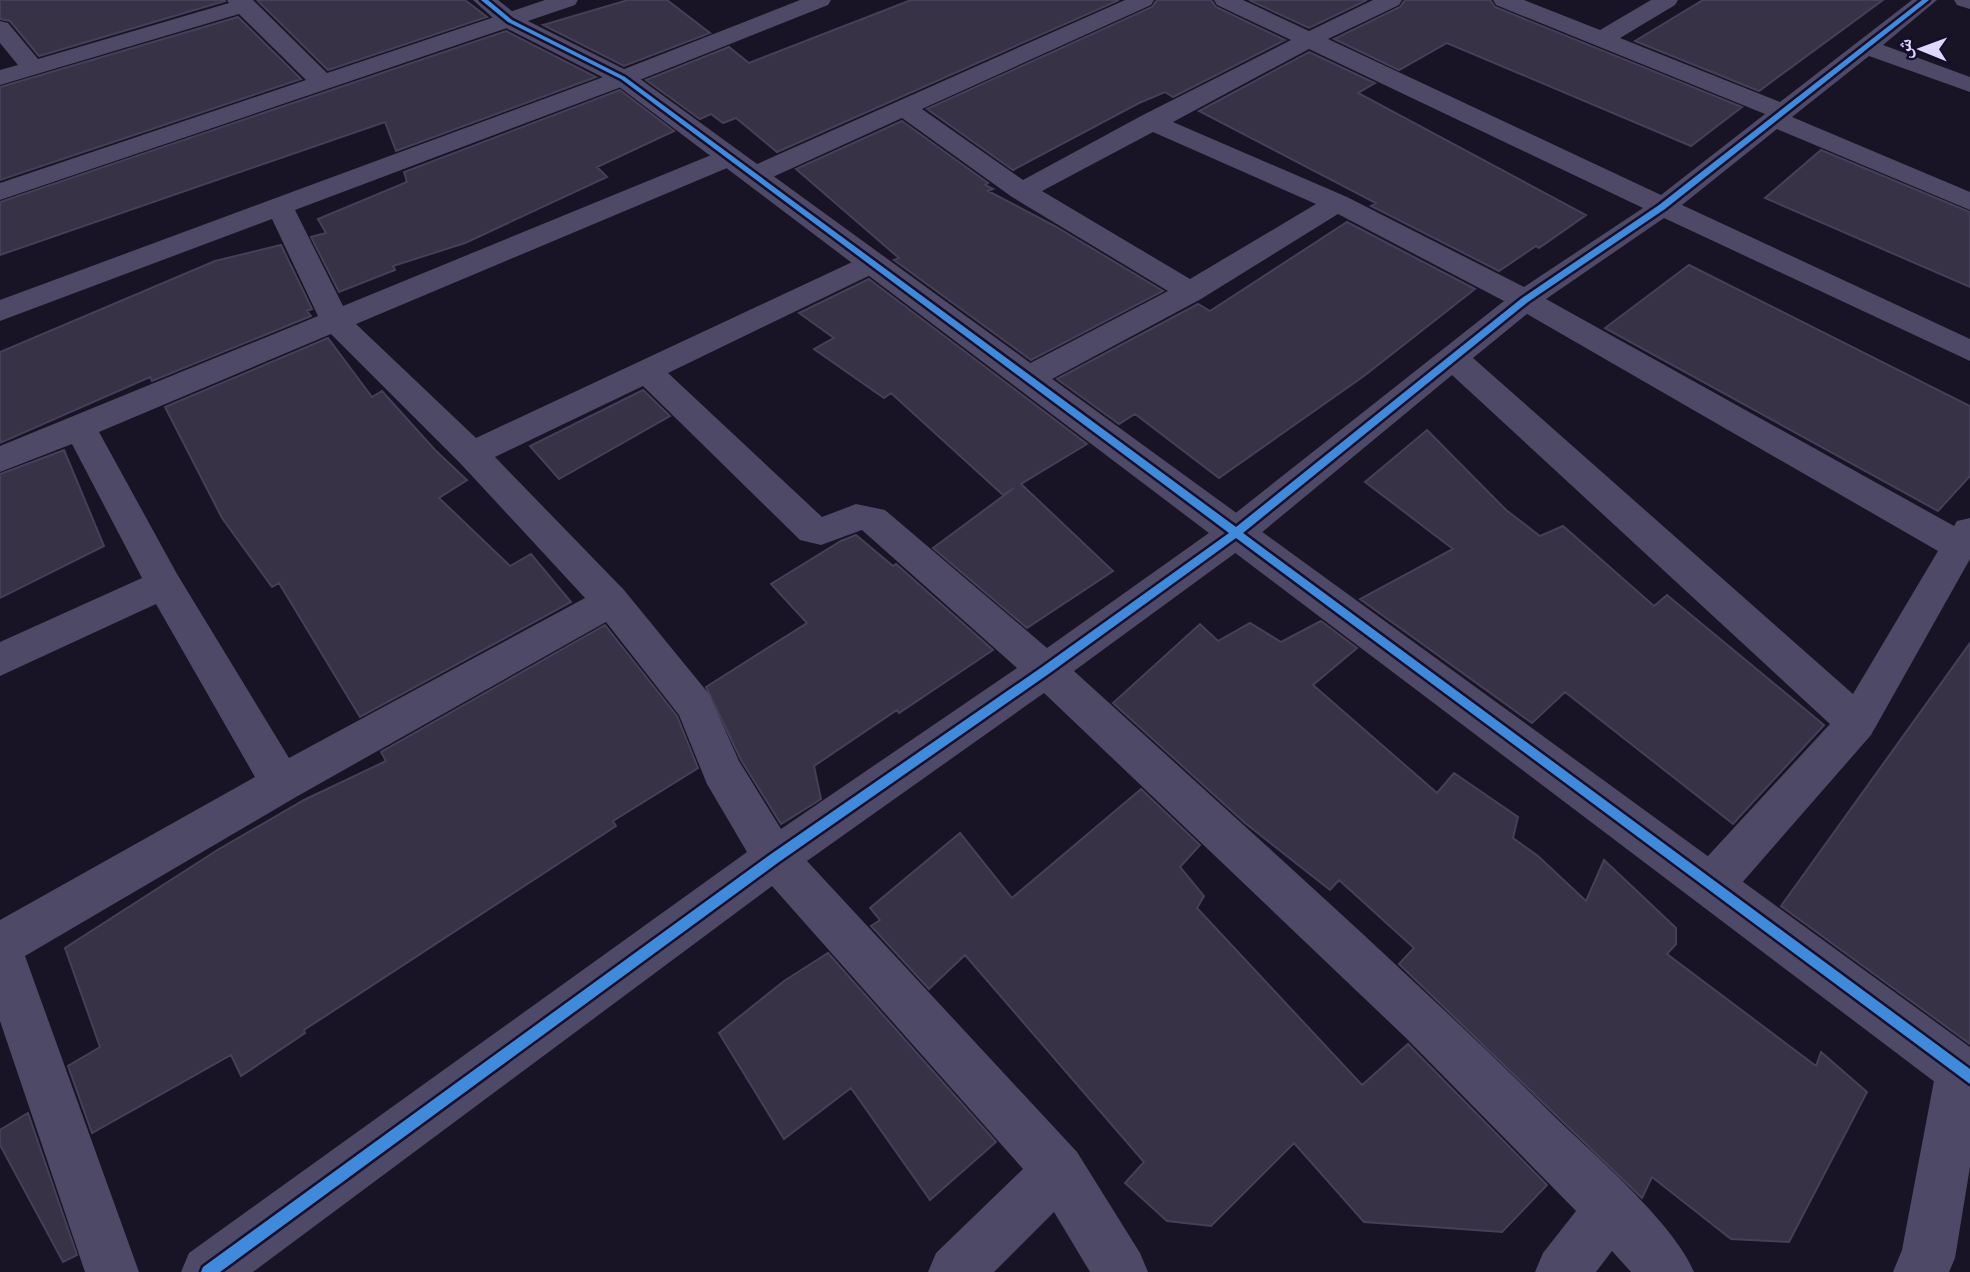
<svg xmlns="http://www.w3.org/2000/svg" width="1970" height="1272" font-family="Quicksand,'Noto Naskh Arabic',sans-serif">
<rect width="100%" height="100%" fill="#191425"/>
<!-- building -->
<path fill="#383246" stroke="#463f58" stroke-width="2" d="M0 0H224L225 1 39 56 10 21 0 19Z
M257 0H465L487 17 328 70Z
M628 0H667L710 33 624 66 543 25Z
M911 0H1119L777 152 736 118 723 123 711 114 700 119 646 80 729 47 749 63Z
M1157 0H1211L1216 7 1285 40 1173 97 1165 92 1139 103 1013 170 927 109 1152 7Z
M1249 0H1367L1309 28Z
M1405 0H1490L1495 7 1742 107 1691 146 1447 43 1399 70 1334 39 1400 7Z
M1703 0H1883L1759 91 1635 41Z
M238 17 301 79 0 180V87Z
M506 31 596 77 396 151 385 122 0 255V202Z
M1309 52 1375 83 1358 93 1586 215 1539 248 1536 246 1499 271 1371 206 1376 203 1199 111Z
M620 90 674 131 597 167 607 177 465 243 393 266 395 270 339 292 311 237 326 233 318 219 407 182 404 172Z
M902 121 988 183 985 185 993 189 988 191 1055 226 1163 291 1031 360 894 260 899 258 796 169Z
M1821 150 1970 212V287L1765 198Z
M1347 222 1475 289 1364 376 1219 478 1135 414 1119 424 1057 379 1198 304 1210 311Z
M281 245 312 309 307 311 311 316 152 381 150 377 0 443V352L215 261Z
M1689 265 1970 406V476L1938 511 1605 328Z
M869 279 1087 444 1021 484 1113 571 1027 628 933 548 1014 488 1003 495 891 393 884 398 814 349 834 338 799 313Z
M328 338 372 397 382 391 435 450 467 480 439 498 510 566 531 554 571 602 360 717 279 583 272 587 222 518 165 407Z
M643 390 670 416 559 479 530 446Z
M1427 430 1506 510 1540 536 1563 526 1654 606 1667 595 1824 725 1733 824 1565 692 1532 723 1360 599 1453 549 1365 482Z
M64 450 104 546 0 598V474Z
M856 535 893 566 896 564 993 650 899 713 897 710 814 766 821 799 781 824 741 760 706 687 807 623 771 584 841 541Z
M1321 621 1357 648 1313 685 1437 793 1454 773 1518 817 1513 838 1538 856 1586 901 1604 860 1676 928V944L1667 954 1816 1066 1821 1052 1867 1092 1789 1242 1731 1239 1652 1177 1642 1198 1399 964 1414 948 1339 880 1330 890 1245 823 1113 703 1200 624 1218 641 1250 623 1281 642Z
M605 625 677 716 698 768 613 821 616 826 304 1030 305 1033 241 1076 231 1055 92 1133 68 1066 100 1047 65 948 219 849 304 800 386 761 381 752Z
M1970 643V1044L1781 906Z
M1141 789 1200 845 1180 867 1204 896 1197 908 1362 1085 1408 1044 1547 1185 1502 1232 1364 1222 1294 1143 1211 1226 1167 1221 1125 1183 1144 1162 965 955 929 989 871 926 880 920 870 908 960 833 1012 898Z
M828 953 996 1142 930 1200 851 1088 784 1139 719 1033 784 981Z
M28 1113 77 1255 63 1262 0 1145V1130Z"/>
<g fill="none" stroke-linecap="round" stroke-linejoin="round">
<!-- minor -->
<path fill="#4d4966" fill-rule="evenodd" d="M227 0H253L327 73 545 0H578L575 5 0 200V183L306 80 239 14 0 85V70L18 65 0 43V21L8 23 38 59 229 3Z
M800 0H831L828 5 632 83 295 210 343 306 721 151 730 149 739 151 743 157 739 163 356 324 476 438 863 257 873 254 883 257 887 263 883 269 668 373 822 517 856 504 885 510 1047 648 1223 523 1504 301 1338 214 1201 299 1039 386 1028 389 1017 386 1012 378 1017 370 1168 291 1012 197 902 118 764 181 755 183 746 181 742 175 746 169 1125 0H1154L1151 5 922 109 1023 180 1141 116 1291 40 1217 5 1214 0H1243L1309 31 1373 0H1402L1399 5 1328 39 1661 195 1765 114 1496 5 1493 0H1524L1600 30 1651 0H1678L1675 5 1620 38 1780 102 1912 0H1937L1883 45 1970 77V92L1869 56 1792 117 1970 192V210L1777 129 1682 205 1970 339V361L1664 218 1546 299 1954 526 1957 521 1970 518V559L1871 735 1727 900 1711 906 1695 900 1689 885 1695 870 1830 724 1452 375 1249 543 1074 671C1235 818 1398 962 1553 1115 1593 1154 1674 1223 1694 1272H1631L1612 1251 1596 1272H1535L1543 1253 1576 1211 1406 1038 1044 693 807 861 1077 1152 1140 1253 1148 1272H1090L1054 1212 994 1272H928L936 1253 1023 1169 772 886 253 1272H181L189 1253 747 852 707 784 679 715 606 622 296 797 25 956 139 1272H85L0 1021V920L255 777 156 604 0 676V642L142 578 72 444 0 472V446L318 316 272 219 0 321V300L614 73ZM1309 49 1643 208 1524 287 1347 197 1173 122ZM1153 132 1316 204 1190 279 1042 191ZM1527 314 1938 551 1853 694 1473 358ZM331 334 460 463 585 598 289 758 177 574 99 432ZM643 386 800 540 821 545 862 530 1017 668 781 829 739 761 709 694 624 590 495 457Z
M1954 0H1970V9L1957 5Z
M1961 1045 1970 1049V1167L1955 1258 1949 1272H1893L1902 1250 1936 1070 1943 1052Z"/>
<!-- tertiary -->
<path fill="#4d4966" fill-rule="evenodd" d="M473 0H498L518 16 632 73 1970 1047V1102L1952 1095 614 83 502 26Z"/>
<!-- cycleway casing -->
<g stroke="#160e2b" stroke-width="5">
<path id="cycleway" d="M481 0H488L512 20 625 77 1236 527 1522 298 1659 205 1922 0H1929L1665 209 1528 302 1243 533 1970 1069V1084L1236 538 1050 673 779 862 220 1272H201L203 1267 771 854 1042 667 1229 533 621 79 508 22Z"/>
</g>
<!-- cycleway -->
<use href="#cycleway" fill="#408adc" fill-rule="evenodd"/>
</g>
<!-- north arrow -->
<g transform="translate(1921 49) rotate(271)" stroke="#160e2b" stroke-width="5" paint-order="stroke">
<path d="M0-5L12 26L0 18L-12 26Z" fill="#e0d8ff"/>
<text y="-10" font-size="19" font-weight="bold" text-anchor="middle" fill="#e0d8ff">ش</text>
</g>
</svg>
